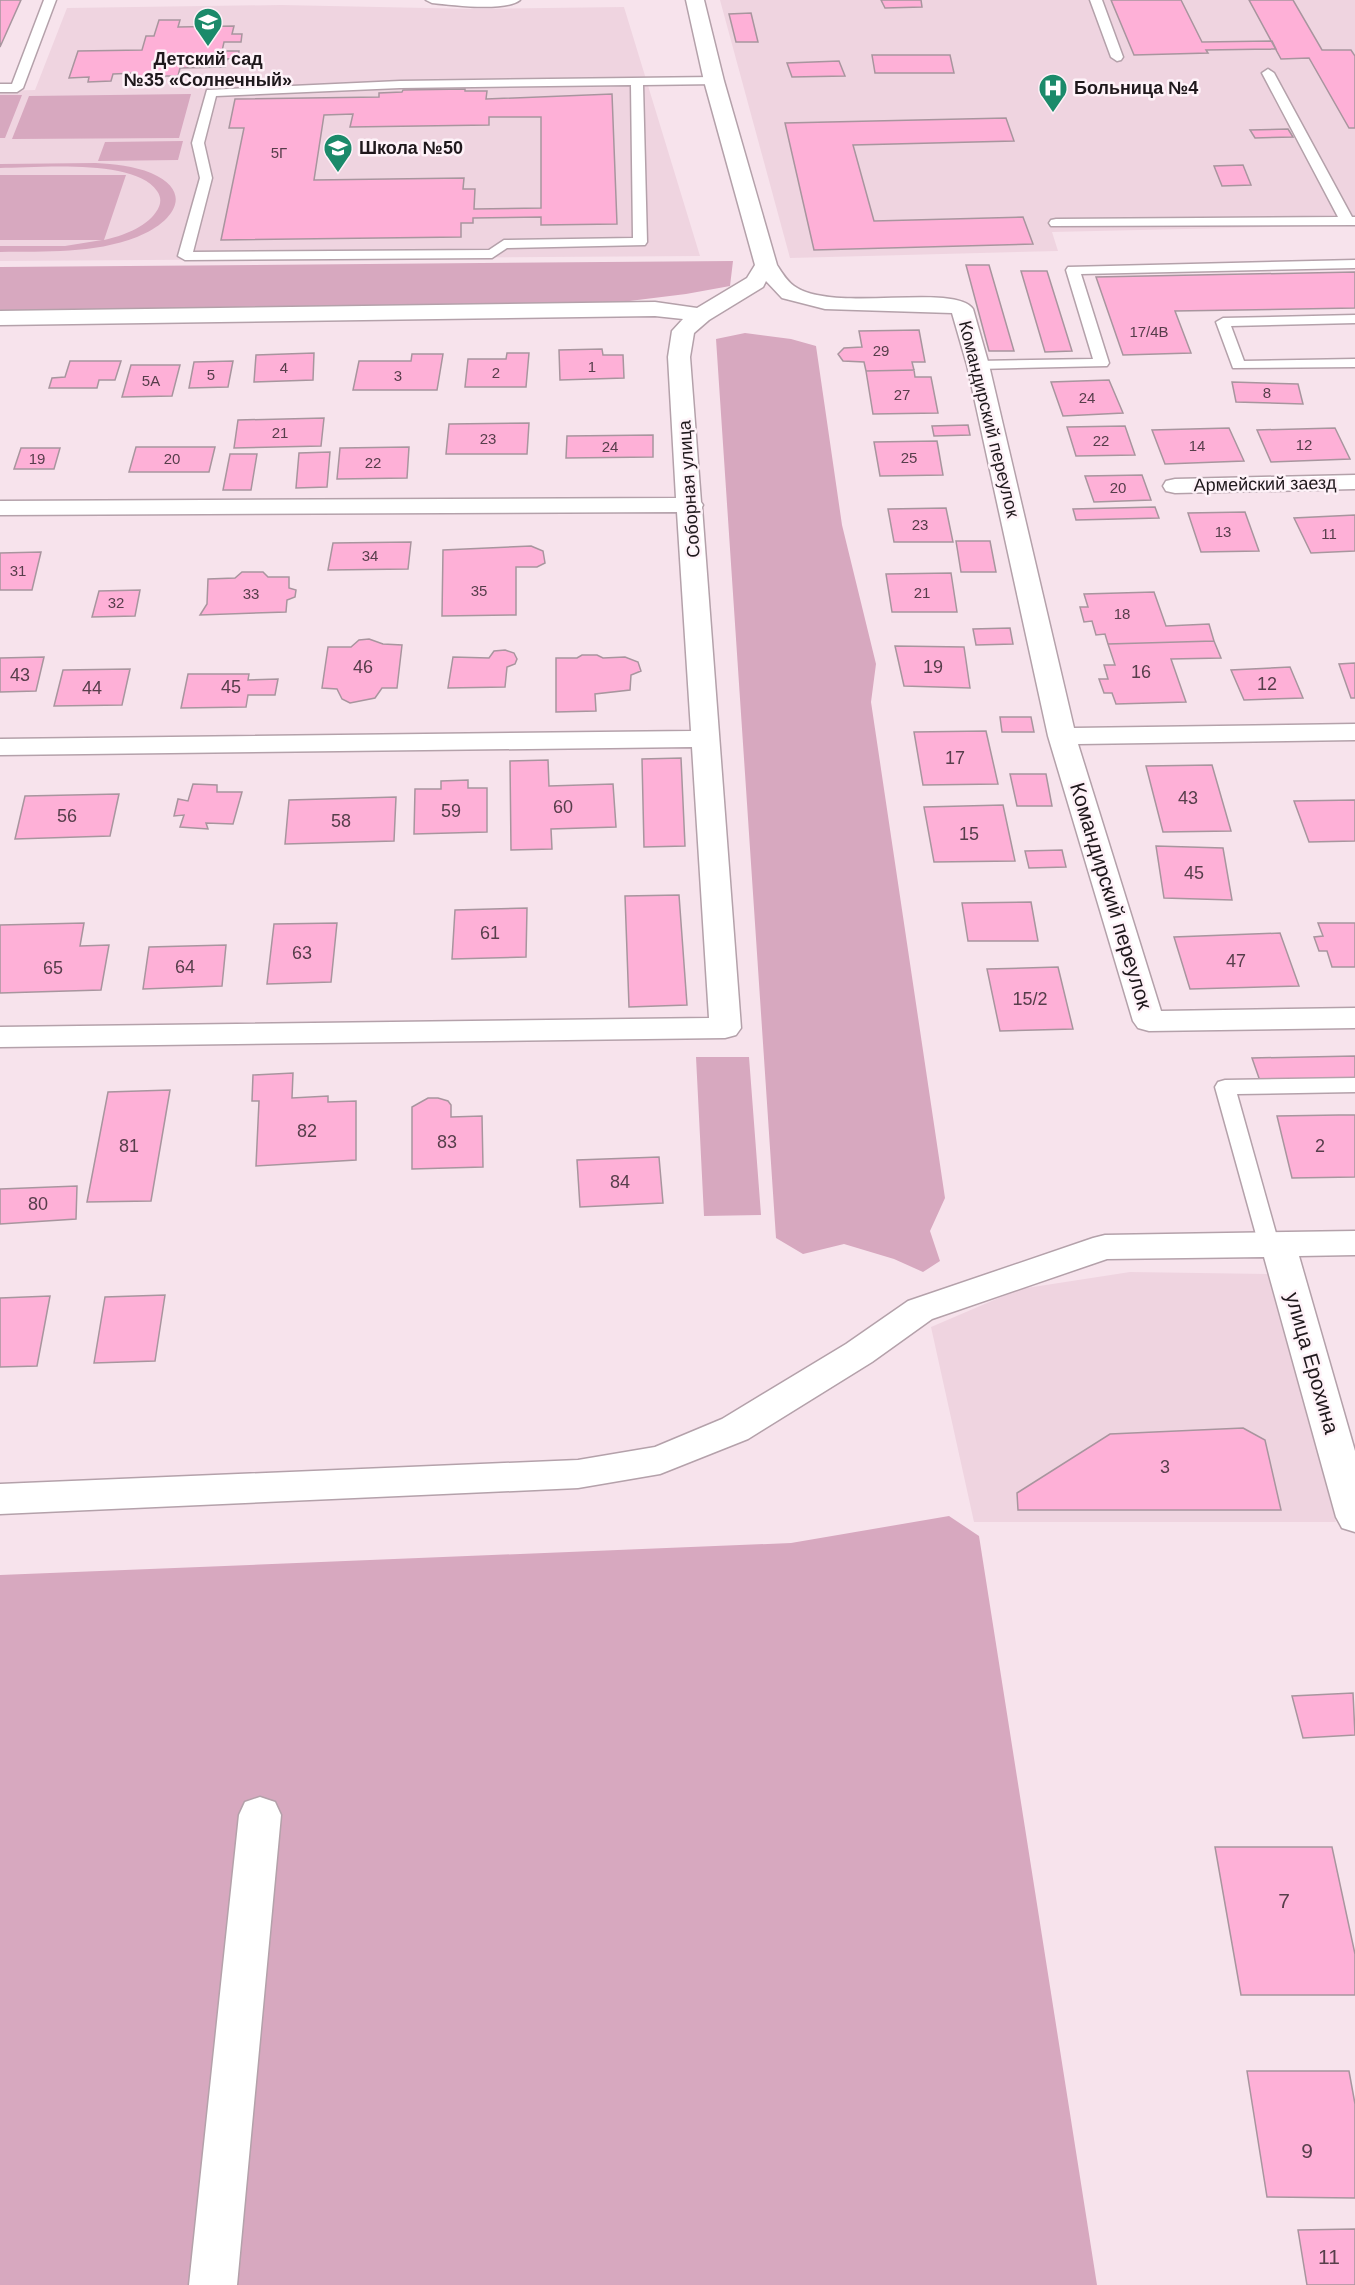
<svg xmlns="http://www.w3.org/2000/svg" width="1355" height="2285" font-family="Helvetica,sans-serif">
<rect width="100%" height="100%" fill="#f7e3ec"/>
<!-- built -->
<path fill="#efd4e0" d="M720 0H1355V225L1052 232 1058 251 790 258Z
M281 5 476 9 624 7 700 256 0 261V91L35 90 67 8Z
M1130 1272 1268 1274 1336 1522H974L931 1327 1020 1289Z"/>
<!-- green -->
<path fill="#d7a8bf" d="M191 94 179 138 12 139 29 96Z
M0 95H22L5 138H0Z
M183 141 178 160 98 161 105 142Z
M96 163C114 164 134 166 151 173 197 193 171 224 137 237 93 254 46 251 0 252V246H65L102 240H0V175H126L104 240C122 236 145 228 156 212 161 205 162 198 157 191 135 158 36 168 0 168V164Z
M733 261 730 286 686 294 605 304 0 312V267Z
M745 333 791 339 816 346 842 525 876 664 871 702 945 1198 930 1231 940 1261 923 1272 894 1259 844 1244 803 1254 776 1238 716 339Z
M696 1057H749L761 1215 704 1216Z
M949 1516 979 1536 1097 2285H0V1575L791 1543Z"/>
<!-- building -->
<path fill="#feb0d7" stroke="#a8959e" stroke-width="1.5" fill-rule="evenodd" d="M0 0H21L0 47Z
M881 0H921L922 7 885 8Z
M1111 0H1181L1202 42 1272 41 1276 49 1206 50 1208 53 1134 55Z
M1249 0H1293L1322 50H1351L1355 56V128H1349L1309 58 1281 59Z
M751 13 758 42H736L729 14Z
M159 20H180L178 27 234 26 232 34H242L241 42H224L222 51H239L238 58 227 59 225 67 180 68 178 76H158L157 81H134L136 73 113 74 111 81 88 82 89 77 69 78 78 51 142 50 146 36H154Z
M872 55H950L954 73H875Z
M839 61 845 76 792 77 787 63Z
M465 89V91H487L486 99 612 94 617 224 541 225V217L473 218V223H461V237L221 240 244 128H229L235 99 379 97V93L402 92 403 90ZM353 114 350 127 489 125V117H541V208L474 209 475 189H463L464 178 314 180 324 115Z
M1006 118 1014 141 853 145 874 221 1023 217 1033 244 814 250 785 123Z
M1288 129 1293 137 1255 138 1250 130Z
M1243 165 1251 185 1222 186 1214 166Z
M966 265H989L1014 351H989Z
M1021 271H1047L1072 351 1045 352Z
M1355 272V308L1175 311 1191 353 1123 355 1096 277Z
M919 330 925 362H912L914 370 866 371 864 362 843 361 838 354 844 348 862 347 859 331Z
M602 349 603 355H623L624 378 560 380 559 350Z
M314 353 313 380 254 382 256 355Z
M507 353H529L526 387H465L468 359H506Z
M412 354H443L437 390H353L359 361H411Z
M70 361H121L115 380H99L97 388H49L52 378 65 377Z
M233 361 228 387 189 388 194 362Z
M131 365H180L172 396 122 397Z
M914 370 915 377H931L938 413 873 414 866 371Z
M1109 380 1123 413 1063 416 1051 382Z
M1232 382 1298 384 1303 404 1236 402Z
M324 418 321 446 234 448 238 420Z
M529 423 527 454H446L449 424Z
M968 425 970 435 934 436 932 426Z
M1125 426 1135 455 1076 456 1067 427Z
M1229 428 1244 461 1165 464 1152 430Z
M1335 428 1350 459 1271 462 1257 430Z
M653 435V457L566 458 567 436Z
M937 441 943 475 880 476 874 442Z
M136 447H215L209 472H129Z
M409 447 407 478 337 479 340 448Z
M21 448H60L54 469H14Z
M330 452 327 487 296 488 299 453Z
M230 454H257L251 490H223Z
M1142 475 1151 500 1094 502 1085 476Z
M1155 507 1159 518 1076 520 1073 509Z
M946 508 953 542H894L888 509Z
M1245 512 1259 551 1201 552 1188 513Z
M1355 515V551L1311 553 1294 518Z
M956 541H990L996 572H961Z
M411 542 408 569 328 570 333 543Z
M531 546 543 551 545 563 537 567H516V615L442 616 443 550Z
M41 552 32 590H0V553Z
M242 572H263L268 577H289V588L296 590 295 597 287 600 286 612 200 615 207 604 208 579 235 578Z
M951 573 957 612H892L886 574Z
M140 590 135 616 92 617 99 591Z
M1154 592 1166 626 1209 624 1214 641 1108 644 1105 634 1096 635 1092 621 1084 622 1080 607H1088L1084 594Z
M1010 628 1013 644 976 645 973 629Z
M369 639 383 644 402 645 397 688H382L375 698 350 703 342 699 337 689 322 688 328 647H351L359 640Z
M1214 641 1221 658 1171 659 1186 702 1116 704 1112 693H1104L1099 679H1108L1104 665H1115L1108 644Z
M895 646 964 647 970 688 904 686Z
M505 650 514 653 517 659 515 664 507 667 505 687 448 688 453 657 489 658 494 651Z
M582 655H597L603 658 625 657 638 662 641 671 631 675 630 690 595 694 596 711 556 712V658H577Z
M44 657 36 691 0 692V658Z
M1355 663V698H1351L1339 664Z
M1290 667 1303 698 1244 700 1231 670Z
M130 669 122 705 54 706 63 670Z
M188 674H249L248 680 278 679 275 695H248L246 707 181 708Z
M1000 717H1031L1034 732H1002Z
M986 731 998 784 923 785 914 732Z
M681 758 685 846 644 847 642 759Z
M548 760 549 786 613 784 616 827 551 829 552 849 511 850 510 761Z
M1212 765 1231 831 1163 832 1146 766Z
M1010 774H1046L1052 806H1017Z
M468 780V788H487V832L414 834 415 789H441V781Z
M193 784 217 785V792H242L233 824 206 823 208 829 180 827 184 815 174 816 178 799 188 801Z
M119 794 110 836 15 839 25 796Z
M396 797 394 841 285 844 289 800Z
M1355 800V841L1309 842 1294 801Z
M1003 805 1015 861 934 862 924 807Z
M1156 846 1223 848 1232 900 1164 898Z
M1062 850 1066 867 1029 868 1025 851Z
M679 895 687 1005 629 1007 625 896Z
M1031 902 1038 941H968L962 903Z
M527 908 526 957 452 959 455 910Z
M84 923 80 946 109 945 101 990 0 993V925Z
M337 923 331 982 267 984 274 924Z
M1318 923H1355V967H1332L1327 951H1319L1314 937 1323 936Z
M1280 933 1299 986 1190 989 1174 937Z
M226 945 222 986 143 989 149 947Z
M1058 967 1073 1029 1000 1031 987 969Z
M1355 1056V1079L1260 1081 1252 1058Z
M293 1073 292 1098 328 1096V1102L356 1101V1160L256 1166 259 1101H252L253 1075Z
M170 1090 151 1201 87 1202 108 1092Z
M428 1098H438L448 1101 451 1105V1117L482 1116 483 1167 412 1169V1107Z
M1339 1115H1355V1177L1292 1178 1277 1116Z
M659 1157 663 1203 580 1207 577 1160Z
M77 1186 76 1219 0 1224V1189Z
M165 1295 155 1361 94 1363 105 1297Z
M50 1296 37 1366 0 1367V1298Z
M1243 1428 1265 1440 1281 1510H1018L1017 1493 1110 1434Z
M1353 1693 1355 1735 1303 1738 1292 1696Z
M1215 1847H1332L1355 1954V1995H1241Z
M1247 2071H1349L1355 2104V2198L1267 2197Z
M1355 2229V2285H1307L1298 2230Z"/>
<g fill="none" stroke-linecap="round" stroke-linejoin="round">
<!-- service casing -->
<g stroke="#b4a1aa" stroke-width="3">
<path id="service" d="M44 0H56L23 88 17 92H0V84H12Z
M426 0H520C505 12 452 5 432 3Z
M1090 0H1102L1123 57 1121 60 1117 61 1111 57Z
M1268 69 1274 73 1352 217H1355V225L1051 226 1049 223 1051 220 1056 219 1338 217 1262 73Z
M714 77 718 78V84L643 85 647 242 645 245 507 248 492 258 185 260 178 256 200 178 192 143 207 90 400 81ZM631 85 633 238 504 240 489 250 193 252 212 178 204 143 216 96 400 88Z
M1355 260V268L1081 274 1109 363 1107 366 978 369 971 365 978 361 1093 359 1066 270 1068 267Z
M1355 315V323L1231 326 1244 361 1355 359V367L1233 368 1216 322 1223 318Z
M1355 1078V1092L1237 1094 1279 1244 1276 1249 1268 1252 1260 1249 1215 1087 1218 1082 1225 1080Z"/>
</g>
<!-- minor casing -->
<g stroke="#b4a1aa" stroke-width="3">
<path id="minor" d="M686 0H704L724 81 777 265C782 273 787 281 794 286 833 314 954 282 973 309L989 365 1074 728 1355 724V740L1078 744 1161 1011 1355 1008V1028L1149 1031 1138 1028 1133 1021 1048 736 967 365 952 313 825 309 782 298 766 281 763 287 709 320 694 333 690 357 701 502 703 505 702 507 741 1028 736 1035 725 1038 0 1047V1027L709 1018 692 747 0 755V739L691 731 677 512 0 515V501L676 498 668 357 672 331 683 319 655 316 0 325V311L655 302 697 308 747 278 755 265 704 81Z
M1355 475V489L1175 493 1166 491 1163 486 1166 481 1175 479Z
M1355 1231V1255L1299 1256 1355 1451V1532L1342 1528 1336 1517 1264 1257 1107 1259 932 1319 872 1362 748 1439 660 1474 578 1488 0 1514V1484L578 1460 655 1447 722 1419 846 1344 908 1301 1093 1238 1105 1235Z
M260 1797 275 1802 281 1815 237 2285H189L239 1815 245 1802Z"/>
</g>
<!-- service -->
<use href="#service" fill="#fff" fill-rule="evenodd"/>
<!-- minor -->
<use href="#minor" fill="#fff" fill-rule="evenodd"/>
</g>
<!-- icons -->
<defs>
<g id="school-pin" transform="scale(1.5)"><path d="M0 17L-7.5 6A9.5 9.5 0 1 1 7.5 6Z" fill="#1b8a6a" stroke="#fef2f8"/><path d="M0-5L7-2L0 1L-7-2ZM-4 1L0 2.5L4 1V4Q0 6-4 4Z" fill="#fff"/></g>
<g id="hospital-pin" transform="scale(1.5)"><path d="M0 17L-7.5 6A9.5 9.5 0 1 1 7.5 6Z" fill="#1b8a6a" stroke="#fef2f8"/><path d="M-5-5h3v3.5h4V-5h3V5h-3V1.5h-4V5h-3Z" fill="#fff"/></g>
</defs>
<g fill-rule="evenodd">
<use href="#school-pin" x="208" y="22"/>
<use href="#hospital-pin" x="1053" y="88"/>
<use href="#school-pin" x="338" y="148"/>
</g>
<g text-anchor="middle" stroke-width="5" stroke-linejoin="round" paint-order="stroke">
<!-- far-number labels -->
<g font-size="15" fill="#573e4b">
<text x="279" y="158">5Г</text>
<text x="1149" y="337">17/4В</text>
<text x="881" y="356">29</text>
<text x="592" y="372">1</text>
<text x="284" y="373">4</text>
<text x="496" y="378">2</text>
<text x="211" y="380">5</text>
<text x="398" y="381">3</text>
<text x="151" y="386">5А</text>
<text x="1267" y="398">8</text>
<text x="902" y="400">27</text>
<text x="1087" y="403">24</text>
<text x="280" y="438">21</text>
<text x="488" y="444">23</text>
<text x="1101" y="446">22</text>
<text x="1304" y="450">12</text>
<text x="1197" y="451">14</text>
<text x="610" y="452">24</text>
<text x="909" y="463">25</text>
<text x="37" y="464">19</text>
<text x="172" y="464">20</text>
<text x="373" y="468">22</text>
<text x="1118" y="493">20</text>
<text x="920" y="530">23</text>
<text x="1223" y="537">13</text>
<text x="1329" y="539">11</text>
<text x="370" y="561">34</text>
<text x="18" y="576">31</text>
<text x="479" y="596">35</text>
<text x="922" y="598">21</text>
<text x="251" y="599">33</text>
<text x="116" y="608">32</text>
<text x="1122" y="619">18</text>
</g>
<!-- far-poi labels -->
<g font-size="18" font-weight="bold" fill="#1f181c" stroke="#fef2f8" text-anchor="start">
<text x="208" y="65" text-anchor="middle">Детский сад<tspan x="208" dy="21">№35 «Солнечный»</tspan></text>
<text x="1074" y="94">Больница №4</text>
<text x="359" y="154">Школа №50</text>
</g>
<!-- far-street labels -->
<g font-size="18" fill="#1f181c" stroke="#fef2f8">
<text transform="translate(989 419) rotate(76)" y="6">Командирский переулок</text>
<text transform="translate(1265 484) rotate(-1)" y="6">Армейский заезд</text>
<text transform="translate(689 489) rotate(-94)" y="6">Соборная улица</text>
</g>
<!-- number labels -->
<g font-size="18" fill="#573e4b">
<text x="363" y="673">46</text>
<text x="933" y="673">19</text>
<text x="1141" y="678">16</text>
<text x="20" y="681">43</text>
<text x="1267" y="690">12</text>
<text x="231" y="693">45</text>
<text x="92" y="694">44</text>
<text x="955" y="764">17</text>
<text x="1188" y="804">43</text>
<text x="563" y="813">60</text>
<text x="451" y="817">59</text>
<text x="67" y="822">56</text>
<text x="341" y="827">58</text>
<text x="969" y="840">15</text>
<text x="1194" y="879">45</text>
<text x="490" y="939">61</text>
<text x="302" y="959">63</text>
<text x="1236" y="967">47</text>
<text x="185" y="973">64</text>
<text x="53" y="974">65</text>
<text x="1030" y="1005">15/2</text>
<text x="307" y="1137">82</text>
<text x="447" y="1148">83</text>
<text x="129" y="1152">81</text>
<text x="1320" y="1152">2</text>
<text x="620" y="1188">84</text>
<text x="38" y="1210">80</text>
<text x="1165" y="1473">3</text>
</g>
<!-- street labels -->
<g font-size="21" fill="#1f181c" stroke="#fef2f8">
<text transform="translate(1111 896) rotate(73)" y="7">Командирский переулок</text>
<text transform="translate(1312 1363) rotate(74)" y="7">улица Ерохина</text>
</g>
<!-- near-number labels -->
<g font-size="21" fill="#573e4b">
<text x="1284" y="1908">7</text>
<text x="1307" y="2158">9</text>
<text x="1329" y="2264">11</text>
</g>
</g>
</svg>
